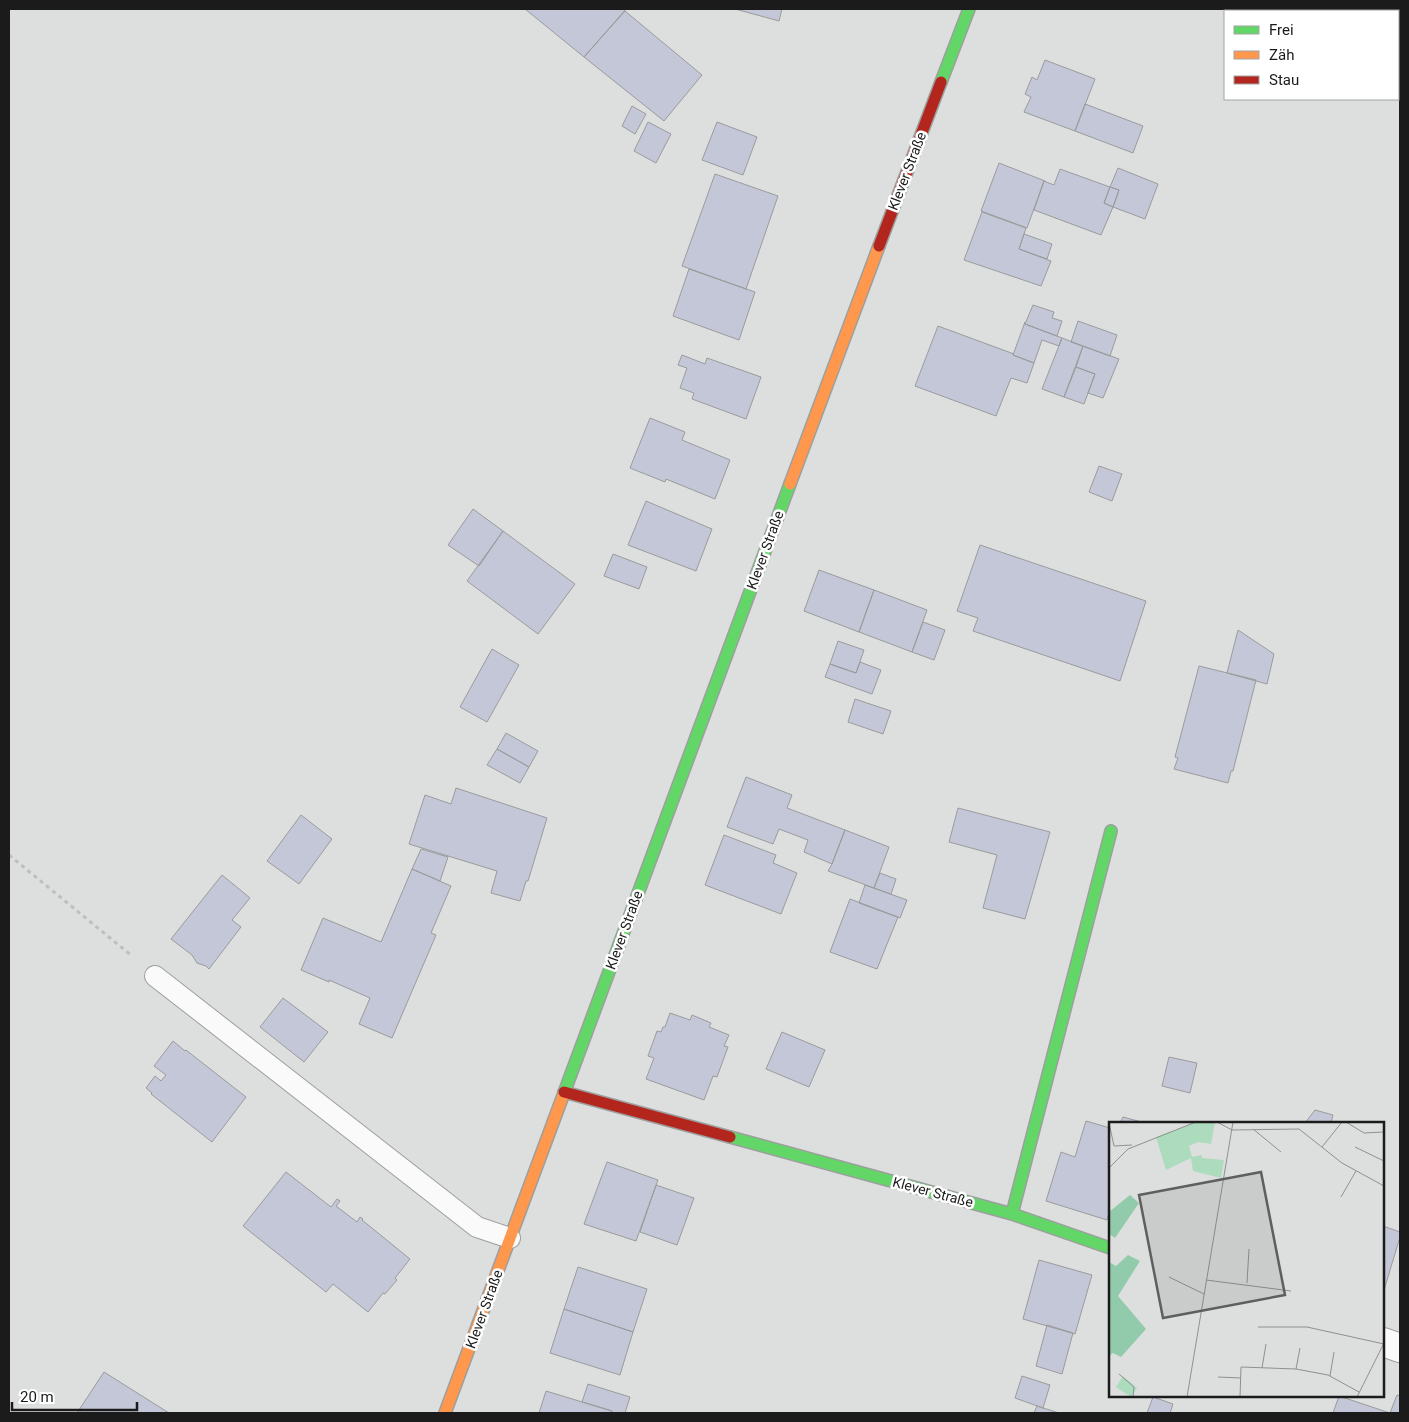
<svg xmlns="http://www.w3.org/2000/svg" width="1409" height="1422" font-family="Roboto,sans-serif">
<rect width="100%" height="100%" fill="#dddfde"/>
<!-- building -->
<path fill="#c4c7d7" stroke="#9a9b9c" d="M525 9H626L584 57Z
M735 9H782L779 21Z
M625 11 702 75 664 121 584 57Z
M1045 60 1095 79 1075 131 1024 112 1031 97 1025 94 1032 77 1037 80Z
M1085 104 1143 126 1133 153 1075 131Z
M632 106 646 114 635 134 622 126Z
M648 122 671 134 656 163 634 151Z
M717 122 757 137 743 175 702 160Z
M999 163 1045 181H1044L1027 228 981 211Z
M1118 168 1158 184 1145 219 1113 207 1119 190 1110 187Z
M1060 169 1110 187 1104 203 1113 207 1101 235 1034 210 1044 181 1054 185Z
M715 174 778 196 746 289 682 266Z
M1110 187 1119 190 1113 207 1104 203Z
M982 212 1026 228 1019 249 1051 261 1041 286 964 260Z
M1024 234 1052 244 1047 259 1019 249Z
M689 269 755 292 739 340 673 316Z
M1033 305 1054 312 1052 318 1062 321 1057 336 1025 324Z
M1078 321 1117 335 1110 356 1071 342Z
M1025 322V324L1062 338 1059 346 1042 340 1034 363 1013 355Z
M938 326 1014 354 1013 355 1034 363 1027 383 1011 378 996 416 915 386Z
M1062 338 1083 346 1064 397 1042 389Z
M1083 346 1119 359 1103 398 1088 393 1095 374 1076 367Z
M682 355 705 364 707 358 761 377 746 419 692 399 694 393 680 388 687 368 678 365Z
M1076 367 1095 374 1084 404 1064 397Z
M650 418 685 432 682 440 730 460 715 499 666 479 665 482 630 468Z
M1099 466 1122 474 1112 501 1089 492Z
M646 501 712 529 696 571 628 545Z
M473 509 503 531 479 566 448 545Z
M503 531 575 584 538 634 467 581Z
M980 545 1146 601 1120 681 973 631 978 618 957 611Z
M613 554 647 567 639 589 604 576Z
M819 570 874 590 859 632 804 611Z
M874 590 927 610 912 652 859 632Z
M923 622 945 630 934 660 912 652Z
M1238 630 1274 654 1267 684 1227 673Z
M838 641 864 650 856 673 830 664Z
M492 649 519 665 487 722 460 707Z
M860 662 881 670 872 694 825 677 830 664 856 673Z
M1199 666 1256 680 1233 771H1231L1228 783 1174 769 1178 758 1175 757Z
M855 699 891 711 883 734 848 722Z
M506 733 538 751 529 767 497 749Z
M497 749 529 767 520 783 487 765Z
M746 777 792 795 787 808 845 830 832 864 804 852 808 840 779 829 773 844 727 827Z
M456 788 547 818 528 881H526L520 901 491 893 497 871 409 844 425 795 451 804Z
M958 808 1050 832 1025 919 983 908 997 855 949 842Z
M301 815 332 839 299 884 267 861Z
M845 830 889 847 874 888 828 871 832 864Z
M724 835 776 855 773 863 797 873 781 914 705 885Z
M421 849 448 857 440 881 412 869Z
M412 869 451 886 431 933 436 935 392 1038 359 1024 370 998 329 980V982L301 970 323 918 381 942Z
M880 873 896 879 891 894 874 888Z
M222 875 250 898 232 920 241 927 209 969 206 966 197 963 192 955 171 939Z
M865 885 907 900 900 918 859 903Z
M850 899 898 917 877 969 830 952Z
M283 998 328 1032 304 1062 260 1027Z
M670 1013 690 1020 692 1015 711 1023 709 1027 729 1035 724 1046 728 1047 717 1077 713 1076 704 1100 646 1079 654 1058 648 1056 657 1031 661 1032 663 1027H665Z
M782 1032 825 1050 809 1087 766 1069Z
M173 1041 185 1051 186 1050 246 1097 212 1142 151 1094 152 1093 146 1088 155 1076 161 1081 166 1075 154 1066Z
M1169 1057 1197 1063 1190 1093 1162 1086Z
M1315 1110 1333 1115 1331 1123H1305Z
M1123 1117 1145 1123H1120Z
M1086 1121 1110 1128V1159L1108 1167 1110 1168V1210L1107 1220 1046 1201 1061 1152 1075 1157Z
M607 1162 658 1180 636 1241 584 1224Z
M286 1172 331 1207 337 1199 340 1201 336 1206 357 1222 360 1217 363 1219 362 1220 410 1259 395 1278 397 1280 385 1294 383 1293 368 1312 333 1284 326 1292 243 1226Z
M656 1185 694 1198 677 1245 640 1232Z
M1383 1226 1400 1232V1237L1384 1290H1383Z
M1039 1260 1092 1275 1075 1334 1023 1319Z
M578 1267 647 1289 633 1332 564 1309Z
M564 1309 633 1332 620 1375 550 1353Z
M1047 1325 1073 1333 1062 1374 1036 1366Z
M104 1372 169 1413H77Z
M1022 1376 1050 1385 1043 1408 1015 1398Z
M588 1384 630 1397 625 1413H612V1411L582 1402Z
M546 1391 612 1411V1413H539Z
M1397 1395 1400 1396V1413H1390Z
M1339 1396 1390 1413H1333Z
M1153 1397 1173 1404 1170 1413H1147Z
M1037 1406 1059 1413H1034Z"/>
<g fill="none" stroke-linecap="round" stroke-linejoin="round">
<!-- lane casing -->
<g stroke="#9d9f9e" stroke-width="22">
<path id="lane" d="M155 976 477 1227 510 1238"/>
</g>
<!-- street casing -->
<g stroke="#9d9f9e" stroke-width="30">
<path id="street" d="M1383 1342 1400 1348"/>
</g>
<!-- fast casing -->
<g stroke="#9d9f9e" stroke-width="14">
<path id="fast" d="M941 82 969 9
M564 1093 790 484
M730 1137 1012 1214 1110 1248
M1012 1214 1111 831"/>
</g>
<!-- slow casing -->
<g stroke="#9d9f9e" stroke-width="14">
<path id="slow" d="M790 484 879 246
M445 1413 564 1093"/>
</g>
<!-- jam casing -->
<g stroke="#9d9f9e" stroke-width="14">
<path id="jam" d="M879 246 941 82
M564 1092 730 1137"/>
</g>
<!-- path -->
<path stroke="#bebfbe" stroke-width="3" stroke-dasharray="4 4" stroke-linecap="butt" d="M9 855 132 956"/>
<!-- lane -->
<use href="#lane" stroke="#fafafa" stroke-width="20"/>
<!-- street -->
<use href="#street" stroke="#fafafa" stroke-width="28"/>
<!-- fast -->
<use href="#fast" stroke="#63d668" stroke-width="11"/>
<!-- slow -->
<use href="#slow" stroke="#ff974d" stroke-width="11"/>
<!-- jam -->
<use href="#jam" stroke="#b3261e" stroke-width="11"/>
</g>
<g text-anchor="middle" stroke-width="5" stroke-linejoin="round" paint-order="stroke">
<!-- street labels -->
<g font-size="14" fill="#1a1b1a" stroke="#fff">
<text transform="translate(907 171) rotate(-69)" y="5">Klever Straße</text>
<text transform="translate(765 550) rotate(-70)" y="5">Klever Straße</text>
<text transform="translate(624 930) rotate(-70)" y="5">Klever Straße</text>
<text transform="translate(933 1192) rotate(15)" y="5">Klever Straße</text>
<text transform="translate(484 1309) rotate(-70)" y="5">Klever Straße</text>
</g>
</g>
<!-- overview -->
<g transform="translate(1109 1122)">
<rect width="275" height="275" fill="#dddfde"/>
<path d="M87 0H106L102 22 89 20 80 24 83 35 93 33V36L115 38 112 56 84 49 82 36 57 48 47 15ZM14 254 28 266 22 275 7 265Z" fill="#acdbbe"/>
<path d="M21 73 30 81 6 116 0 112V90ZM19 133 31 139 9 174 37 207 12 235 4 231 0 234V140L7 144Z" fill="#92cbab"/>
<path fill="none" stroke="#8f9190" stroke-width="1" d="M108 0 123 8 190 7 233 41 275 64M237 0 255 11 275 10M0 1 5 24 23 23M144 7 172 30M213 25 233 0M246 25 275 39M0 46 19 27 87 0M232 75 247 49M60 155 95 172M97 158 182 169M138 161 140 127M149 205H198L275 222M153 246 157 222M187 247 191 226M10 252 25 265 24 275M221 254 225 230M109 255 132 256M78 275 124 0M131 275 132 245 187 247 219 253 250 270M248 275 275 221"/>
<path fill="#5e605f" fill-opacity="0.15" stroke="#5e605f" stroke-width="2.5" d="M152 50 176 173 54 196 30 73Z"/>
<rect width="275" height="275" fill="none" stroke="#1a1b1a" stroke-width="2.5"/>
</g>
<!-- border -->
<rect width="1409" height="1422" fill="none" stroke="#1a1b1a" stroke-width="20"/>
<!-- legend -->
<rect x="1224" y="10" width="175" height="90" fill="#ffffff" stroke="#a3a4a3"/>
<rect x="1234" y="26" width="25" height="8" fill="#63d668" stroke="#a3a4a3"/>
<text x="1269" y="35" font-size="15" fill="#1a1b1a">Frei</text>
<rect x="1234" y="51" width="25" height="8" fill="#ff974d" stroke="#a3a4a3"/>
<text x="1269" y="60" font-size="15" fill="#1a1b1a">Zäh</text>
<rect x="1234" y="76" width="25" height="8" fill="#b3261e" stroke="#a3a4a3"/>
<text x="1269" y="85" font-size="15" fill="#1a1b1a">Stau</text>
<!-- scale -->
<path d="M12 1402v8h125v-8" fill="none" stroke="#1a1b1a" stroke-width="2.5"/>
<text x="20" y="1402" font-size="15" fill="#1a1b1a" stroke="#ffffff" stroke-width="4" paint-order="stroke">20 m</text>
</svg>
